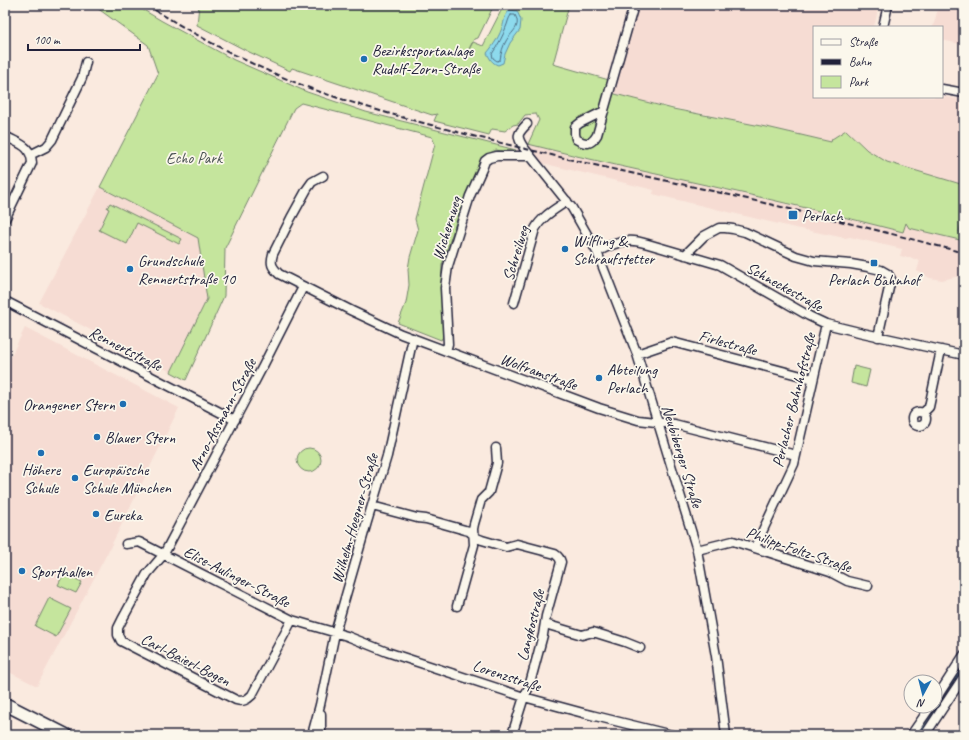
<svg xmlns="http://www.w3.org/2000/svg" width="969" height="740" font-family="Caveat,sans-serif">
<rect width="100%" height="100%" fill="#faeadf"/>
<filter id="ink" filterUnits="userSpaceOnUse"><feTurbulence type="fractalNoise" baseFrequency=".025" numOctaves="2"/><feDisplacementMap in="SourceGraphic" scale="8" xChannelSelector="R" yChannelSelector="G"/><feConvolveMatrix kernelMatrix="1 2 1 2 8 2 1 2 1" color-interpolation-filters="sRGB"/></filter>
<g filter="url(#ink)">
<!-- built -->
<path fill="#f6dcd3" d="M630 5H879L874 27H814V97H942V96L964 100V185L887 162 867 150 846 130 831 142 771 128 627 98 606 90Z
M939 5H964V45L942 40V27H933Z
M528 144 572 156 716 188 871 224 903 232 906 223 909 228 964 241V275L942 280 930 278 917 271 920 260 900 256 902 249 850 237 845 238 791 227 653 194 654 190 542 163 536 155 516 150Z
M100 187 198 238 207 299 171 372 39 303Z
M25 328 179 408 110 548 37 686 5 670V368Z"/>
<!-- green -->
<path fill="#c5e59d" stroke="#74846c" d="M93 5H135L162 21 234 60 307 92 366 112 516 150 513 153 496 150 484 156 481 160 458 216 442 265 441 291 445 333 441 340 398 323 406 303 409 285 408 269 410 257 418 230 415 219 435 144 432 137 301 103 294 108 225 248 224 296 186 380 171 372 207 299 198 238 100 187 158 74 148 45Z
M199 5H494L478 38 474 39 465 57 473 42 483 46 504 5H569L553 64 609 80 606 90 615 94 673 109 771 128 831 142 832 139 846 130 867 150 887 162 964 185V212L959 232 964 234V241L909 228 906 223 903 232C841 216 778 201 715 187 652 173 590 160 528 144L539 120 536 114 525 115 518 124 513 125 505 131 492 129 489 135 434 121 437 114 432 115 292 68 290 71 247 51 197 25Z
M110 203 182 239 179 244 137 223 127 244 99 230 109 209 107 208Z
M854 366 870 370 866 387 851 383Z
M297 460a12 12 0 1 1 24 0a12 12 0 1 1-24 0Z
M64 573 82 582 76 593 58 585Z
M49 598 71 609 56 637 35 626Z"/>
<!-- water -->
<path fill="#8ddaed" stroke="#6290a6" d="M510 10 517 11 521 20 520 30 510 43 505 54 503 63 498 65C492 63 490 59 487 53 494 45 500 35 503 25 505 17 504 16 510 10Z"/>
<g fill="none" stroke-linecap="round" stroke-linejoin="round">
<!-- shore -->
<path stroke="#4d6c82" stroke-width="1" d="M511 15H515C522 27 511 32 506 41 503 46 501 53 500 60L497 61 493 58 492 54C498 45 503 36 506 27 508 23 508 19 511 15Z"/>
<!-- stream -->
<path stroke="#6290a6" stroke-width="2" d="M919 735 964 666"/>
<!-- minor casing -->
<g stroke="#22223b" stroke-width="11">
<path id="minor" d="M883 27 888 5
M942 89 964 93
M604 111 580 123 575 127V134L576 139C586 145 591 145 597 135L634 5
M527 124C517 134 516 136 524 148L572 208 597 252 637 354 697 550 716 656 726 735
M5 136C19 144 31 145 32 163L5 219
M32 154 46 147 52 140 82 78 86 62
M323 176 312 182 307 189 291 218 273 254C270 264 272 267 279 274L352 311 401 334 599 408 638 420 674 424 796 455
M597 252C606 247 617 242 628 241 634 240 641 242 648 244L720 265 809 316 826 324 863 333 964 355
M685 255 704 236 719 228H725L733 229 745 232 796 256 814 261 851 264 868 267 881 270 888 274 891 279 878 337
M5 301 235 420
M514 303 535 229C542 216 556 209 567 201
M446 351 448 344 445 288 448 266 470 196 482 169 485 161 489 158 497 156H530
M637 354 672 342 813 379
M912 419a7 7 0 1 1 14 0a7 7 0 1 1-14 0Z
M923 413 929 407 941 350
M372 506 417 518 426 519 465 530 469 531 477 538 482 540 506 547 517 544 555 554C558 556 560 558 561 562L546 616 543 635 529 687 524 697 512 735
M126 544 139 542 292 620 347 636 387 652 524 697 583 713 672 735
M755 547 794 464 826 324
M697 550 733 541 830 572 847 581 868 586
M457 606 474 545 473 529 474 524 481 500 489 492 497 463 496 448
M292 620 252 695C247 700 243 702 236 700L121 641 118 635V628L122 620 147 574 164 554 263 366 303 287
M545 624 582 635 593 632 625 642 640 648
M935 700 964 655
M321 714V735
M312 735 320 705 335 633 367 522 387 456 413 338
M911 735 931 706
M925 735 964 676"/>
</g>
<!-- secondary casing -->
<g stroke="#22223b" stroke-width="15">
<path id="secondary" d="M5 704 66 735"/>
</g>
<!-- minor -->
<use href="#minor" stroke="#fbf7ec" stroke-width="8"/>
<!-- secondary -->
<use href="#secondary" stroke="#fbf7ec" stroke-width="12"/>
<!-- rail -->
<path stroke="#22223b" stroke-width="2" stroke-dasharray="6 3" stroke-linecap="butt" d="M147 5C199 38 254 67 312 89 365 108 419 122 473 136 533 151 593 165 654 178 758 201 861 225 964 253"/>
</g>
</g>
<!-- markers -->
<g fill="#1f6fb2" stroke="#fbf7ec" stroke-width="1.5">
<circle cx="364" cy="59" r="4"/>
<rect x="788" y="210" width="10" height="10" rx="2"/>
<circle cx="565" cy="249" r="4"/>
<rect x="870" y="259" width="8" height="8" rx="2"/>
<circle cx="130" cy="269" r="4"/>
<circle cx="599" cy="378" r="4"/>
<circle cx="123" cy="404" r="4"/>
<circle cx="97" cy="437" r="4"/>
<circle cx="41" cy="453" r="4"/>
<circle cx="75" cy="478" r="4"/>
<circle cx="96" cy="514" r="4"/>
<circle cx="22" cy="571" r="4"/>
</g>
<g text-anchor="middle" stroke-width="3.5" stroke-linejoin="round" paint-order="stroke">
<!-- poi labels -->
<g font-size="16" fill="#22223b" stroke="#fbf7ec" text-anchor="start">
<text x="372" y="56">Bezirkssportanlage<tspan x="372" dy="18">Rudolf-Zorn-Straße</tspan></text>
<text x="802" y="221">Perlach</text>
<text x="573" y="246">Wilfling &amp;<tspan x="573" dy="18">Schraufstetter</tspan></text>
<text x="138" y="266">Grundschule<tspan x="138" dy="18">Rennertstraße 10</tspan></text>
<text x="874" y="285" text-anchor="middle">Perlach Bahnhof</text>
<text x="607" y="375">Abteilung<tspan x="607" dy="18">Perlach</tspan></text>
<text x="115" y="410" text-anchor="end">Orangener Stern</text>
<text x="105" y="443">Blauer Stern</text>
<text x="41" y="475" text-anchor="middle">Höhere<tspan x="41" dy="18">Schule</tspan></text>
<text x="83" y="475">Europäische<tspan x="83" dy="18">Schule München</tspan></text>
<text x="104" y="520">Eureka</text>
<text x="30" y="577">Sporthallen</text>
</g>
<!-- park labels -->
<g font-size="16" fill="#4b5354" stroke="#fbf7ec">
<text x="194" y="163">Echo Park</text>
</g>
<!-- street labels -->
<g font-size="16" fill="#22223b" stroke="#fbf7ec">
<text transform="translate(446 228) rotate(-73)" y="6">Wichernweg</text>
<text transform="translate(515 253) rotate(-73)" y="6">Schreilweg</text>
<text transform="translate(785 286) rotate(29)" y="6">Schneckestraße</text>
<text transform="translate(728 342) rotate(15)" y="6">Firlestraße</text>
<text transform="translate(126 348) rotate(27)" y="6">Rennertstraße</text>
<text transform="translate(539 371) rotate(20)" y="6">Wolframstraße</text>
<text transform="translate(793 400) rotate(-76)" y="6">Perlacher Bahnhofstraße</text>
<text transform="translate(222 414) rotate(-62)" y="6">Arno-Assmann-Straße</text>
<text transform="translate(683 456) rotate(73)" y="6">Neubiberger Straße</text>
<text transform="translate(354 518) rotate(-74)" y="6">Wilhelm-Hoegner-Straße</text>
<text transform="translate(799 549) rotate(19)" y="6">Philipp-Foltz-Straße</text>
<text transform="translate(237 576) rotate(27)" y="6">Elise-Aulinger-Straße</text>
<text transform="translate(530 625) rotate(-76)" y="6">Langkostraße</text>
<text transform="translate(186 659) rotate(27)" y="6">Carl-Baierl-Bogen</text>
<text transform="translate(507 675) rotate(18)" y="6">Lorenzstraße</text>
</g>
</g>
<!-- margin -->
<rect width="969" height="740" fill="none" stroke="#fbf7ec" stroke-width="20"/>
<rect x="10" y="10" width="949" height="720" fill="none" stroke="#22223b" stroke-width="1.5" filter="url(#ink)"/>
<!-- legend -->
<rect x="813" y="26" width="130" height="72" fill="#fbf7ec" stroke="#a4a2a5"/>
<rect x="821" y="39" width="20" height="6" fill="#fbf7ec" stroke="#a4a2a5"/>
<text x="849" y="46" font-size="12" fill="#22223b">Straße</text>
<rect x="821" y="59" width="20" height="6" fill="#22223b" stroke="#a4a2a5"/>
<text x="849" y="66" font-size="12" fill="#22223b">Bahn</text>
<rect x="821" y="76" width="20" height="12" fill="#c5e59d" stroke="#a4a2a5"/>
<text x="849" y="86" font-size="12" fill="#22223b">Park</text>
<!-- north arrow -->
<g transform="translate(923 694) rotate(187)"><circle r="19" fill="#fbf7ec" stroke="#a4a2a5"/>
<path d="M0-3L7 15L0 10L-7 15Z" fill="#1f6fb2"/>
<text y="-6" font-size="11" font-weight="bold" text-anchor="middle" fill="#22223b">N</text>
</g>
<!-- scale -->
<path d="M28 44v6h112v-6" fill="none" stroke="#22223b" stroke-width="2"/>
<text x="34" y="44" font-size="12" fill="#22223b" stroke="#fbf7ec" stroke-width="3" paint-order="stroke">100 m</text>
</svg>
